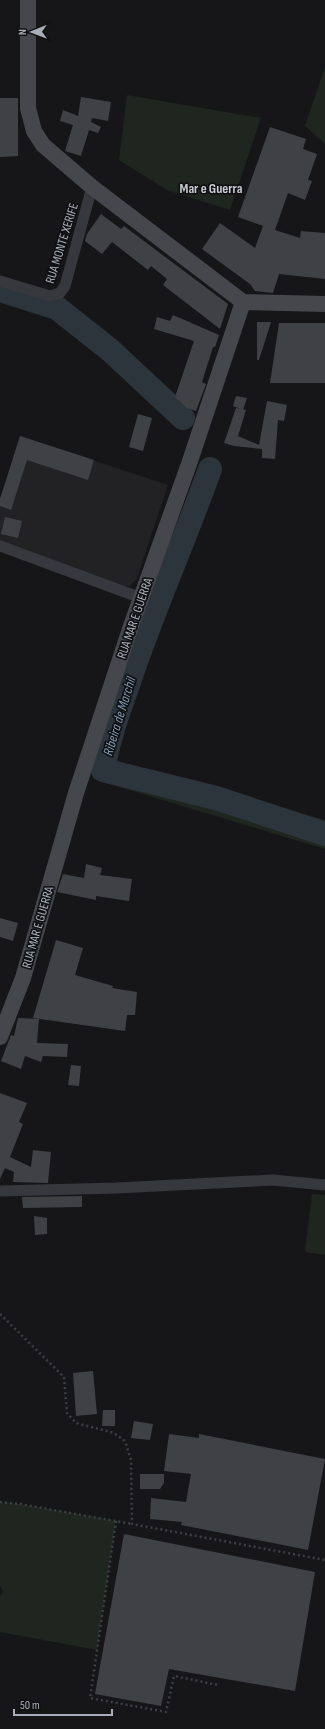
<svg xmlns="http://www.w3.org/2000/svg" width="325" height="1729" font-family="'Sofia Sans Condensed',sans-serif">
<rect width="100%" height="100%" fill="#161618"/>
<!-- built -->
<path fill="#222225" d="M20 436 168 485 137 578 130 586H122L0 542V499Z"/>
<!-- green -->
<path fill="#1e261f" d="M325 67V144L305 126Z
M127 95 261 118 230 210 167 190 119 160Z
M96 753 113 756 123 765 187 779 325 820V849L93 779 92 769Z
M312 1194 325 1195V1255L306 1252 305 1250Z
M0 1502 20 1504 116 1521 97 1650 0 1632V1596L3 1592 0 1586Z"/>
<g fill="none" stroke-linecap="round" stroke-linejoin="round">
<!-- river -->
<path stroke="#2c353c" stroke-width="24" d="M0 290 57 308 110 350 183 418
M210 469C185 539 155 606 131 676 120 708 109 736 103 770L216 798 325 834"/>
</g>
<!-- building -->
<path fill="#404145" d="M81 97 111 102 108 121 92 118 91 122 101 127 98 133 89 130 81 156 65 151 73 125 60 121 63 110 78 116Z
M0 98H18V156L0 157Z
M270 127 306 139 303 149 317 154 308 180 312 181 305 200 288 193 275 230 300 238 301 231 325 233V279L279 274 273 293 255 291 250 284 202 249 220 223 255 248 263 226 238 217Z
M101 214 121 229 124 226 228 304 220 329 163 285 167 279 151 266 148 270 112 242 102 254 85 241 87 234Z
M173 315 219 335 215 347H213L202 382 206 384 196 411 187 408 175 397 194 341 154 329 157 317 170 321Z
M257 322H271L259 360H257Z
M279 323H325V383H270Z
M236 396 247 398 243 410 233 406Z
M267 401 287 405 284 421 278 420 275 459 262 458V449L234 446 224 443 236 408 246 410 238 436 259 445Z
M138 414 152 418 143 451 129 447Z
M20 436 94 460 88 480 27 460 11 510 0 506V499Z
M5 517 22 521 18 538 1 534Z
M86 864 102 868 100 875 132 879 129 901 96 896V900L57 892 63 874 84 878Z
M0 918 18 923 13 941 0 937Z
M56 940 83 948 75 975 113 986 112 988 137 992 135 1015H127L125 1031 33 1018Z
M18 1018 39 1019 37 1043 68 1044 67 1057 43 1056 41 1062 25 1056 21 1069 1 1061 11 1035 14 1036Z
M71 1065 81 1066 79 1086 68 1085Z
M0 1093 27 1103 19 1122 23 1124 10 1157 31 1167 33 1150 51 1152 48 1183 13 1182 14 1172 5 1168 0 1179Z
M82 1196V1207L23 1208 22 1197Z
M34 1216 47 1218V1234L35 1235Z
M93 1371 97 1414 76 1416 73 1373Z
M103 1410H115V1426H102Z
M134 1421 153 1424 150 1440 131 1438Z
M169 1434 199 1438V1434L325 1459 308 1550 181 1525 182 1522 150 1519 151 1498 186 1502 191 1474 164 1471Z
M140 1474H164V1483L160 1489H140Z
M124 1534 315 1572 295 1691 169 1669 161 1706 95 1694Z"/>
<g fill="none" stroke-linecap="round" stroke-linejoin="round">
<!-- path -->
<path stroke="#3d3f44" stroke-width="2.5" stroke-dasharray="2 3" stroke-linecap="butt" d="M0 1314 64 1377 67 1413 76 1423 114 1433 125 1441 131 1460 132 1524 325 1560
M0 1502 20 1504 132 1524
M116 1521 90 1698 166 1712 174 1676 218 1685"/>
<!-- street -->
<path stroke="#37383d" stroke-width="11" d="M0 281 50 296 60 293 65 286 92 187
M0 546 141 598
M0 1191 117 1188 273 1180 325 1185"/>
<!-- secondary -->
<path stroke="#45474d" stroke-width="16" d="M28 0V108L34 131 43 145 92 187 243 302
M243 302 325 304
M0 1037 23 978 76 793 131 626 189 464 243 302"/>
</g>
<g text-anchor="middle" stroke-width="3.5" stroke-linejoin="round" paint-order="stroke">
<!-- street labels -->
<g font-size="13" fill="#a8adb8" stroke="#111113">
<text transform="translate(61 243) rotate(-73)" y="5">RUA MONTE XERIFE</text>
<text transform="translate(134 618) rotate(-71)" y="5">RUA MAR E GUERRA</text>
<text transform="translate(37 927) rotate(-74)" y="5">RUA MAR E GUERRA</text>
</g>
<!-- neighbourhood labels -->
<g font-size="14" font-weight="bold" fill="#c9ccd4" stroke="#111113">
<text x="211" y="193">Mar e Guerra</text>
</g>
<!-- water labels -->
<g font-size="14" font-style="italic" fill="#7f9bb3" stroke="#111113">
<text transform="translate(119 716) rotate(-73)" y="5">Ribeira de Marchil</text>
</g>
</g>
<!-- north arrow -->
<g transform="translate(32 32) rotate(269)" stroke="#111113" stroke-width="3" paint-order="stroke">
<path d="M0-3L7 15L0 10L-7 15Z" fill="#a8adb8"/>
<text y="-6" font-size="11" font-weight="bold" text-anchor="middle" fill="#a8adb8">N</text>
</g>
<!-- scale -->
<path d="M14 1709v6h98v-6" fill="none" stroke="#a8adb8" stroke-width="2"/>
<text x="20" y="1709" font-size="12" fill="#a8adb8" stroke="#111113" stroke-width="3" paint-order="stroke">50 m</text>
</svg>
